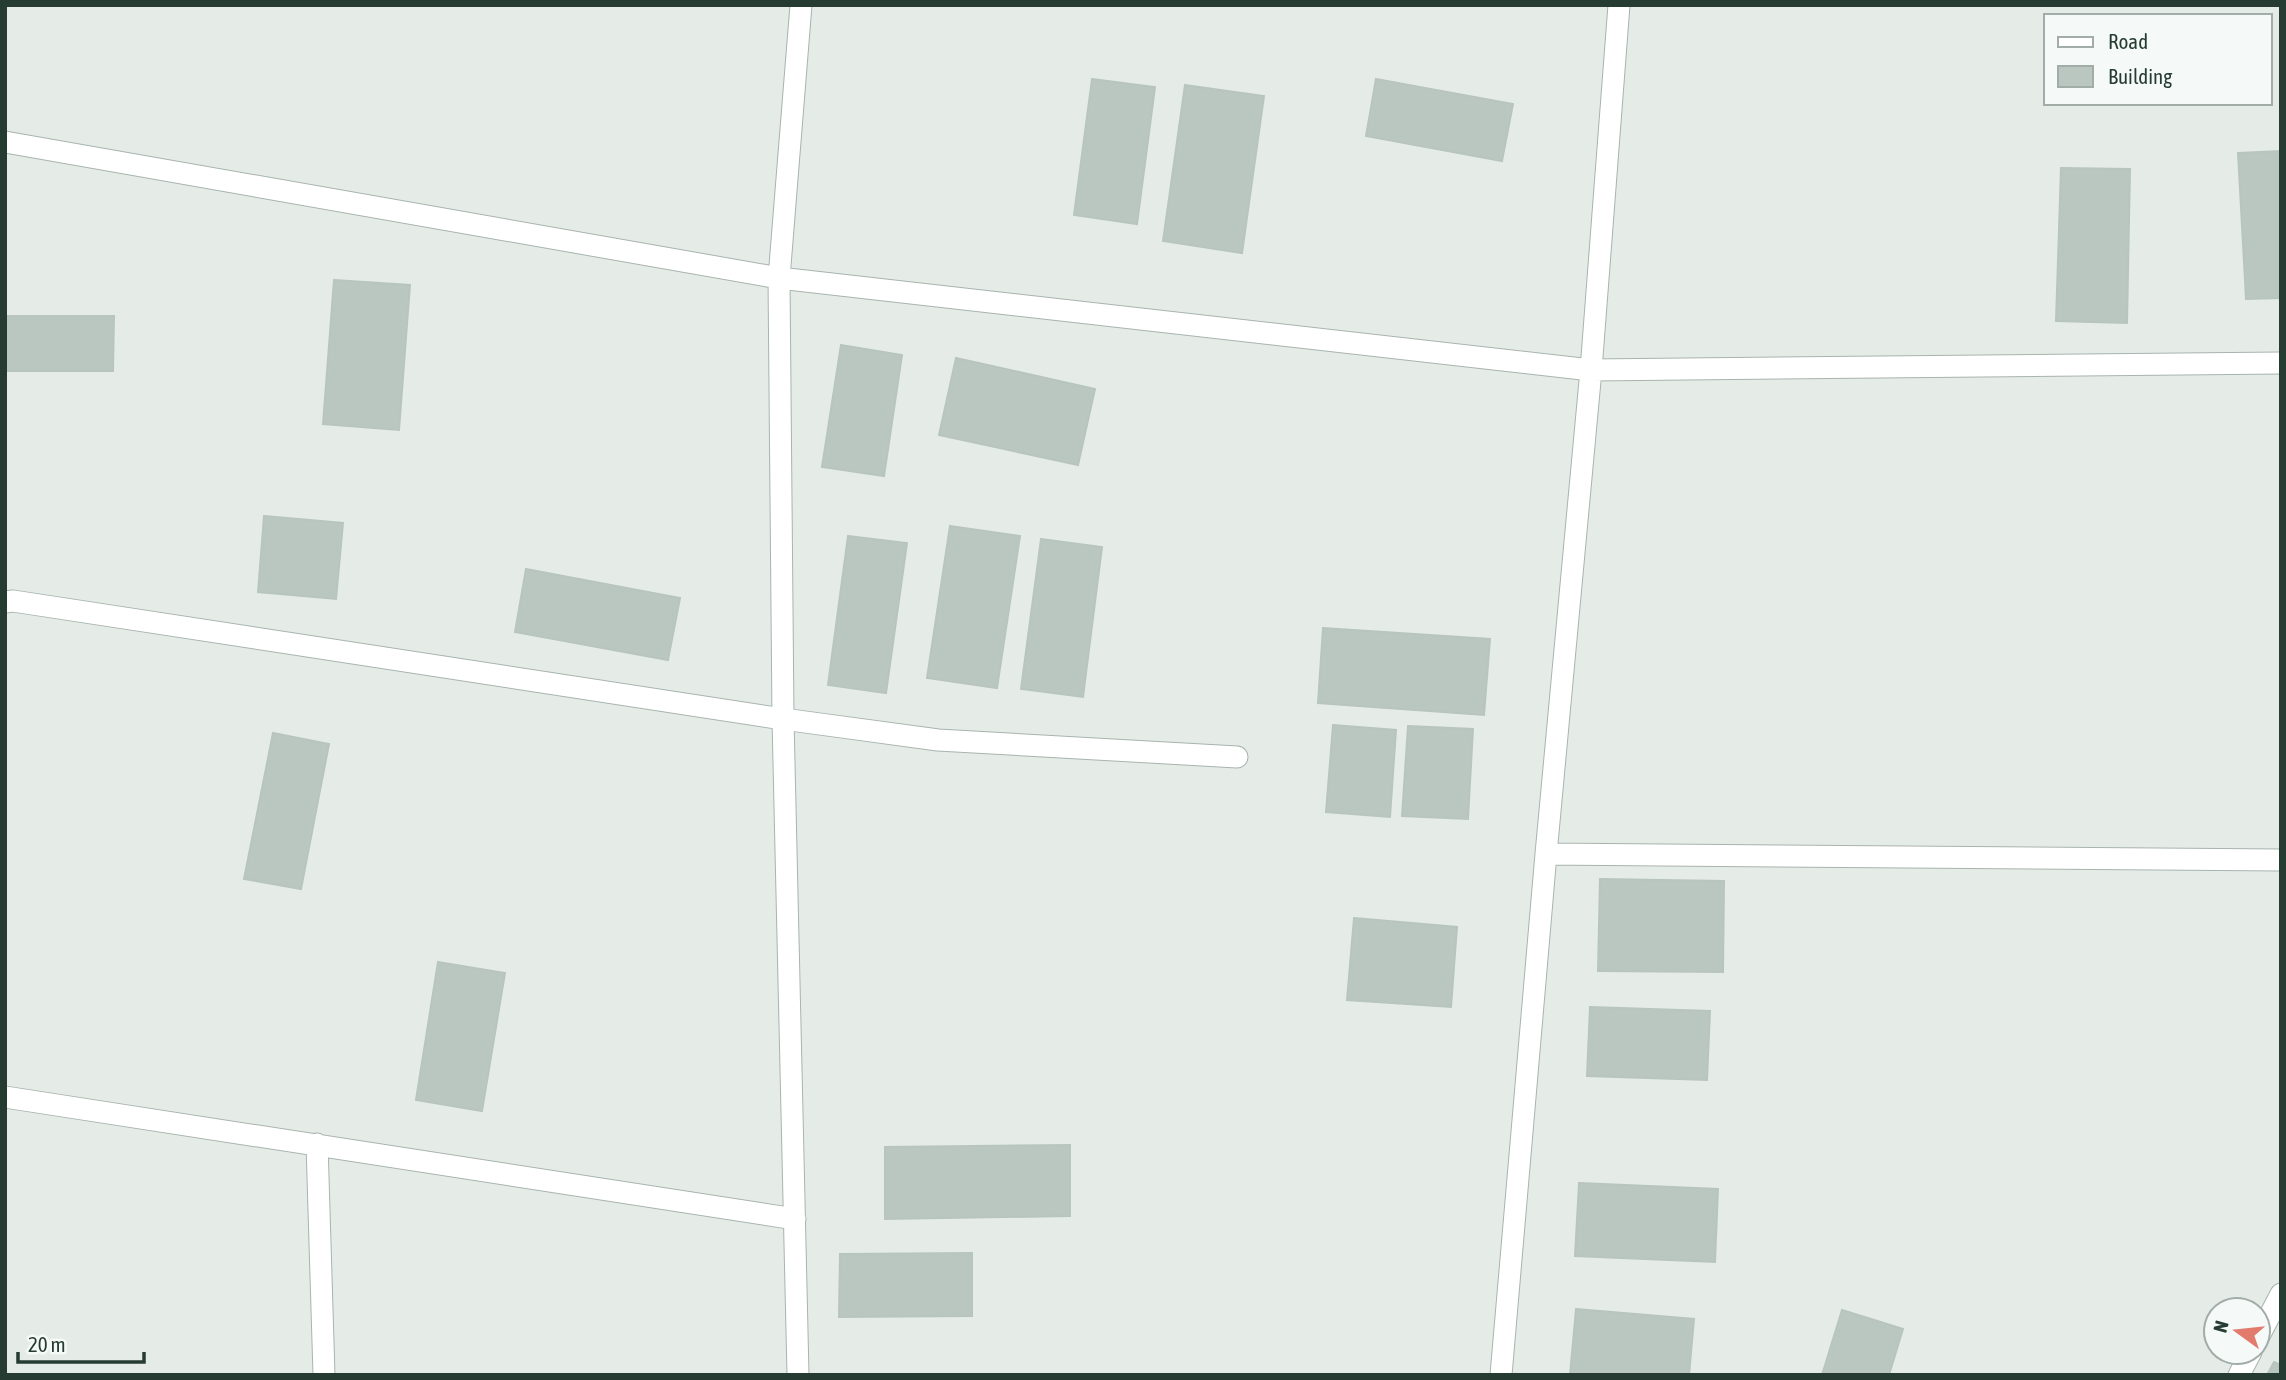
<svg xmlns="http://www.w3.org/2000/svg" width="2286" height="1380" font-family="'Asap Condensed',sans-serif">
<rect width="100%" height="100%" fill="#e5ece8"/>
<!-- building -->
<path fill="#bac7c1" stroke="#b8c5be" stroke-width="2" d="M1092 79 1155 87 1137 224 1074 215Z
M1376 79 1513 104 1502 161 1366 136Z
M1185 85 1264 96 1242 253 1163 241Z
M2281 151V298L2246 299 2238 153Z
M2061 168 2130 169 2127 323 2056 321Z
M334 280 410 285 399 430 323 424Z
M5 316H114L113 371H5Z
M841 345 902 355 884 476 822 467Z
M956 358 1095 389 1078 465 939 435Z
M264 516 343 523 336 599 258 592Z
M950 526 1020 536 997 688 927 678Z
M848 536 907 543 886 693 828 685Z
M1041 539 1102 547 1083 697 1021 689Z
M526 569 680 598 668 660 515 632Z
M1323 628 1490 639 1484 715 1318 703Z
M1333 725 1396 730 1390 817 1326 812Z
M1408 726 1473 729 1468 819 1402 816Z
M273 733 329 744 301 889 244 879Z
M1600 879 1724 881 1723 972 1598 971Z
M1354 918 1457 927 1451 1007 1347 1000Z
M438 962 505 973 482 1111 416 1100Z
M1590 1007 1710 1011 1707 1080 1587 1076Z
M1070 1145V1216L885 1219V1147Z
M1579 1183 1718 1189 1715 1262 1575 1256Z
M972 1253V1316L839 1317 840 1254Z
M1576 1309 1694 1319 1689 1375H1570Z
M1842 1310 1903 1329 1889 1375H1822Z
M2274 1362 2281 1365V1375H2267Z"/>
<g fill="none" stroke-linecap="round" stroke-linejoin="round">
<!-- minor casing -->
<g stroke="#a8b4ae" stroke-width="23">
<path id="minor" d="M5 142 779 278 1591 370 2281 363
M5 602 13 601 783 719 938 740 1237 757
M1546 854 2281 860
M5 1097 795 1219
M317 1144 324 1375
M2258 1338 2281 1294
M798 1375 783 719 779 278 801 5
M1501 1375 1546 854 1591 370 1619 5
M2239 1375 2251 1352"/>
</g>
<!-- minor -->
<use href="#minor" stroke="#fff" stroke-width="21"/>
</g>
<!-- border -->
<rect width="2286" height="1380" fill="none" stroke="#263c33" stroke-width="14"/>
<!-- legend -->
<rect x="2044" y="14" width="228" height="91" fill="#f5f9f7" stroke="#a2ada9" stroke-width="2"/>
<rect x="2058" y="37" width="35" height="10" fill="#ffffff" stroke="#a2ada9" stroke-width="2"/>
<text x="2108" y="49" font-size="21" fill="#263c33">Road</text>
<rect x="2058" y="66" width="35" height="21" fill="#bac7c1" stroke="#a2ada9" stroke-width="2"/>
<text x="2108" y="84" font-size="21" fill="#263c33">Building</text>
<!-- north arrow -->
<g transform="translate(2237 1331) rotate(285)"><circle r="33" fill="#f5f9f7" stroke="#a2ada9" stroke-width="2"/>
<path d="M0-5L12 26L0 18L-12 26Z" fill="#e27a6d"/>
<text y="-10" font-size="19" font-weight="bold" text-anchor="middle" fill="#263c33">N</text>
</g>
<!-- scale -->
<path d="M18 1352v10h126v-10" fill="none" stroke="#263c33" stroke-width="3.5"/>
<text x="28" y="1352" font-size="21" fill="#263c33" stroke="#f5f9f7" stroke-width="5" paint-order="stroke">20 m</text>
</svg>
